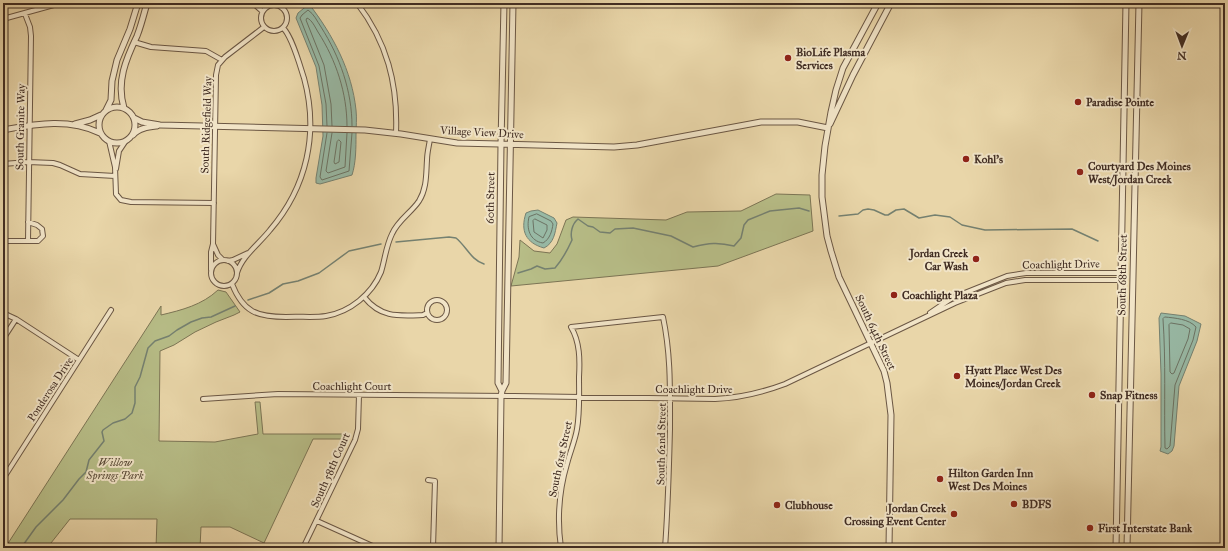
<svg xmlns="http://www.w3.org/2000/svg" width="1228" height="551" font-family="'IM FELL Great Primer',serif">
<rect width="100%" height="100%" fill="#e9d6a9"/>
<filter id="stains"><feTurbulence type="fractalNoise" baseFrequency=".005" numOctaves="4"/><feColorMatrix values="0 0 0 0 .2 0 0 0 0 .09 0 0 0 0 .02 0 0 0 .5 -.17"/></filter>
<radialGradient id="worn" r=".72"><stop offset=".6" stop-color="#630" stop-opacity="0"/><stop offset="1" stop-color="#630" stop-opacity=".3"/></radialGradient>
<!-- green -->
<path fill="#b7bd87" stroke="#7c7555" d="M776 194 810 195 813 231 718 266 511 286 519 257 520 240 534 251 550 253 557 244 566 220 573 217 666 220 687 212 741 211Z
M218 290 226 292 240 312 234 315 216 322 195 332 174 345 160 351 159 441 215 442 258 434 255 402H260L263 434H348L347 439H313L264 543 230 527H201L200 548H156L157 519H70L47 548H5L161 306V315C182 310 202 305 218 290Z"/>
<!-- water -->
<path fill="#98b9a5" stroke="#758171" d="M309 4C333 35 352 71 356 110 357 118 356 127 356 135 356 147 356 163 352 175L320 184 316 183V178L323 136 322 105 316 67 296 18 298 13Z
M538 210 554 218 557 223C555 233 554 243 544 248 526 243 520 231 526 213L531 211Z
M1161 313 1185 316 1201 324 1197 341 1179 386 1174 446 1172 451 1168 454 1160 451 1161 447V374L1159 318Z"/>
<g fill="none" stroke-linecap="round" stroke-linejoin="round">
<!-- shore -->
<path stroke="#6c7364" stroke-width="1" d="M327 126 326 104 319 66 300 18 302 15 308 10C314 14 317 21 321 27 340 57 352 91 352 126
M332 126 331 104 324 65 306 20 307 18C312 20 315 27 318 32 336 60 347 93 347 126
M327 133 320 177 322 180 349 171 352 133
M332 133 326 171 328 173 345 167 347 133
M339 140 341 142 339 162 335 164 334 162 337 142Z
M537 214 551 221 553 224C552 231 550 239 543 243 530 241 526 229 529 217Z
M535 219 547 225V230L543 238 534 232 533 221Z
M1165 317C1175 318 1189 319 1196 327L1193 340 1175 385 1170 446 1167 449 1165 448C1164 405 1166 362 1163 319Z
M1171 323 1183 325 1190 329 1188 339 1174 373 1172 374 1170 372 1169 325Z"/>
<!-- stream -->
<path stroke="#758171" stroke-width="1.5" d="M839 216 858 214 863 210 868 209 874 210 885 215H888L896 210 904 209 919 218 935 215 950 217 962 225 985 230 1072 229 1098 241
M396 242 449 237 456 238C466 246 471 260 484 264
M518 273 531 269 537 266 545 269 555 268C563 259 567 251 572 240 570 233 572 224 578 219L588 226 593 227 600 232 610 233 615 229 633 228 671 236 693 247C709 243 718 242 734 246L741 238 744 225 748 220 770 211 799 208 809 211
M248 300 269 293 283 284 298 281 319 273 349 251 381 244
M21 548 36 527 63 500 79 479 86 472 89 460 104 441 102 432 103 430 113 423 125 419 132 413 135 403V387L140 377 148 348 155 341 169 336 177 330 191 322 202 318 211 317 235 306"/>
<!-- minor casing -->
<g stroke="#6b5744" stroke-width="6">
<path id="minor" d="M253 3 262 11
M357 3C387 42 398 84 396 133
M261 18a13 13 0 1 1 26 0a13 13 0 1 1-26 0Z
M282 8 289 3
M25 14 30 27 31 36 28 241
M3 19 61 3
M134 42 151 47 206 51 222 60
M109 141 115 167 116 194 121 200 131 202 214 203
M3 164 28 162 53 163 60 165 80 174 115 176
M116 169 119 151 125 142
M3 241H38L43 236 42 229 37 225 28 222
M213 244 218 255 223 260
M211 273a13 13 0 1 1 26 0a13 13 0 1 1-26 0Z
M228 261 233 260 248 253
M211 270V252L213 244 216 75 218 65 225 57 264 27
M237 273C242 256 259 244 270 230 307 187 319 133 304 78 300 66 292 36 283 28
M232 284C243 312 257 317 286 317 299 316 313 318 326 316 350 312 372 294 381 272 385 259 386 246 392 234 398 220 411 213 419 201 427 188 426 174 427 160 427 153 429 146 430 139
M364 297C381 318 398 316 423 315L427 313
M427 310a10 10 0 1 1 20 0a10 10 0 1 1-20 0Z
M3 313 16 319 79 360
M930 313 952 298 1007 276 1026 273H1121
M3 339 16 319
M203 399 278 394 514 396 715 399C741 398 761 393 785 384L955 303 1006 283 1025 280H1120
M3 479 111 310
M428 480 435 481 433 548
M317 521 377 548
M303 548 355 440 358 429 359 395
M561 548C557 520 559 491 567 464 570 452 575 441 577 429 580 412 579 394 579 377 580 360 580 342 571 327L663 317C671 355 670 390 670 429 669 469 668 508 665 548"/>
</g>
<!-- tertiary casing -->
<g stroke="#6b5744" stroke-width="7">
<path id="tertiary" d="M878 3 843 68 836 90 831 112 825 146 822 175V197L827 236 831 251 839 277 884 371 887 383 891 415 889 548
M99 125a18 18 0 1 1 36 0a18 18 0 1 1-36 0Z
M124 108C116 82 126 59 137 36 141 26 144 14 147 3
M106 110 111 100 112 81 117 60 130 29 138 3
M134 118 142 122 160 125 365 130 401 134 457 143 614 147 637 145 761 122H798L828 128
M75 124 90 120 101 115
M830 124 853 75 891 3
M3 130C37 124 68 118 100 133
M133 135C139 128 149 127 157 126
M502 391 498 383 501 144 504 3
M499 548 501 396 502 391 506 383 513 3
M1116 548 1126 3
M1127 548 1139 3"/>
</g>
<!-- minor -->
<use href="#minor" stroke="#f1e4c7" stroke-width="4"/>
<!-- tertiary -->
<use href="#tertiary" stroke="#f1e4c7" stroke-width="5"/>
</g>
<!-- markers -->
<g fill="#8f2418" stroke="#f1e4c7" stroke-width="1.5">
<circle cx="788" cy="58" r="4"/>
<circle cx="1078" cy="102" r="4"/>
<circle cx="966" cy="159" r="4"/>
<circle cx="1080" cy="172" r="4"/>
<circle cx="976" cy="259" r="4"/>
<circle cx="894" cy="295" r="4"/>
<circle cx="957" cy="376" r="4"/>
<circle cx="1092" cy="395" r="4"/>
<circle cx="940" cy="479" r="4"/>
<circle cx="1014" cy="504" r="4"/>
<circle cx="777" cy="505" r="4"/>
<circle cx="954" cy="514" r="4"/>
<circle cx="1090" cy="528" r="4"/>
</g>
<g text-anchor="middle" stroke-width="4" stroke-linejoin="round" paint-order="stroke">
<!-- poi labels -->
<g font-size="11" font-weight="bold" fill="#412d23" stroke="#f1e4c7" text-anchor="start">
<text x="796" y="56">BioLife Plasma<tspan x="796" dy="13">Services</tspan></text>
<text x="1086" y="106">Paradise Pointe</text>
<text x="974" y="163">Kohl's</text>
<text x="1088" y="170">Courtyard Des Moines<tspan x="1088" dy="13">West/Jordan Creek</tspan></text>
<text x="968" y="257" text-anchor="end">Jordan Creek<tspan x="968" dy="13">Car Wash</tspan></text>
<text x="902" y="299">Coachlight Plaza</text>
<text x="965" y="374">Hyatt Place West Des<tspan x="965" dy="13">Moines/Jordan Creek</tspan></text>
<text x="1100" y="399">Snap Fitness</text>
<text x="948" y="477">Hilton Garden Inn<tspan x="948" dy="13">West Des Moines</tspan></text>
<text x="1022" y="508">BDFS</text>
<text x="785" y="509">Clubhouse</text>
<text x="946" y="512" text-anchor="end">Jordan Creek<tspan x="946" dy="13">Crossing Event Center</tspan></text>
<text x="1098" y="532">First Interstate Bank</text>
</g>
<!-- street labels -->
<g font-size="11" fill="#412d23" stroke="#f1e4c7">
<text transform="translate(206 125) rotate(-88)" y="4">South Ridgefield Way</text>
<text transform="translate(20 127) rotate(-89)" y="4">South Granite Way</text>
<text transform="translate(482 132) rotate(3)" y="4">Village View Drive</text>
<text transform="translate(490 198) rotate(-89)" y="4">60th Street</text>
<text transform="translate(1061 264) rotate(-1)" y="4">Coachlight Drive</text>
<text transform="translate(1122 275) rotate(-89)" y="4">South 68th Street</text>
<text transform="translate(876 332) rotate(65)" y="4">South 64th Street</text>
<text x="352" y="390">Coachlight Court</text>
<text transform="translate(50 389) rotate(-57)" y="4">Ponderosa Drive</text>
<text x="694" y="393">Coachlight Drive</text>
<text transform="translate(661 444) rotate(-89)" y="4">South 62nd Street</text>
<text transform="translate(560 459) rotate(-78)" y="4">South 61st Street</text>
<text transform="translate(330 470) rotate(-66)" y="4">South 58th Court</text>
</g>
<!-- park labels -->
<g font-size="11" font-style="italic" fill="#594a37" stroke="#f1e4c7">
<text x="115" y="466">Willow<tspan x="115" dy="13">Springs Park</tspan></text>
</g>
</g>
<!-- margin -->
<rect width="1228" height="551" fill="none" stroke="#e9d6a9" stroke-width="16"/>
<rect x="4" y="4" width="1220" height="543" fill="none" stroke="#412d23" stroke-width="2"/>
<rect x="8" y="8" width="1212" height="535" fill="none" stroke="#412d23"/>
<!-- north arrow -->
<g transform="translate(1182 46) rotate(181)" stroke="#f1e4c7" stroke-width="3" paint-order="stroke">
<path d="M0-3L7 15L0 10L-7 15Z" fill="#412d23"/>
<text y="-6" font-size="11" font-weight="bold" text-anchor="middle" fill="#412d23">N</text>
</g>
<rect width="100%" height="100%" filter="url(#stains)"/>
<rect width="100%" height="100%" fill="url(#worn)"/>
</svg>
